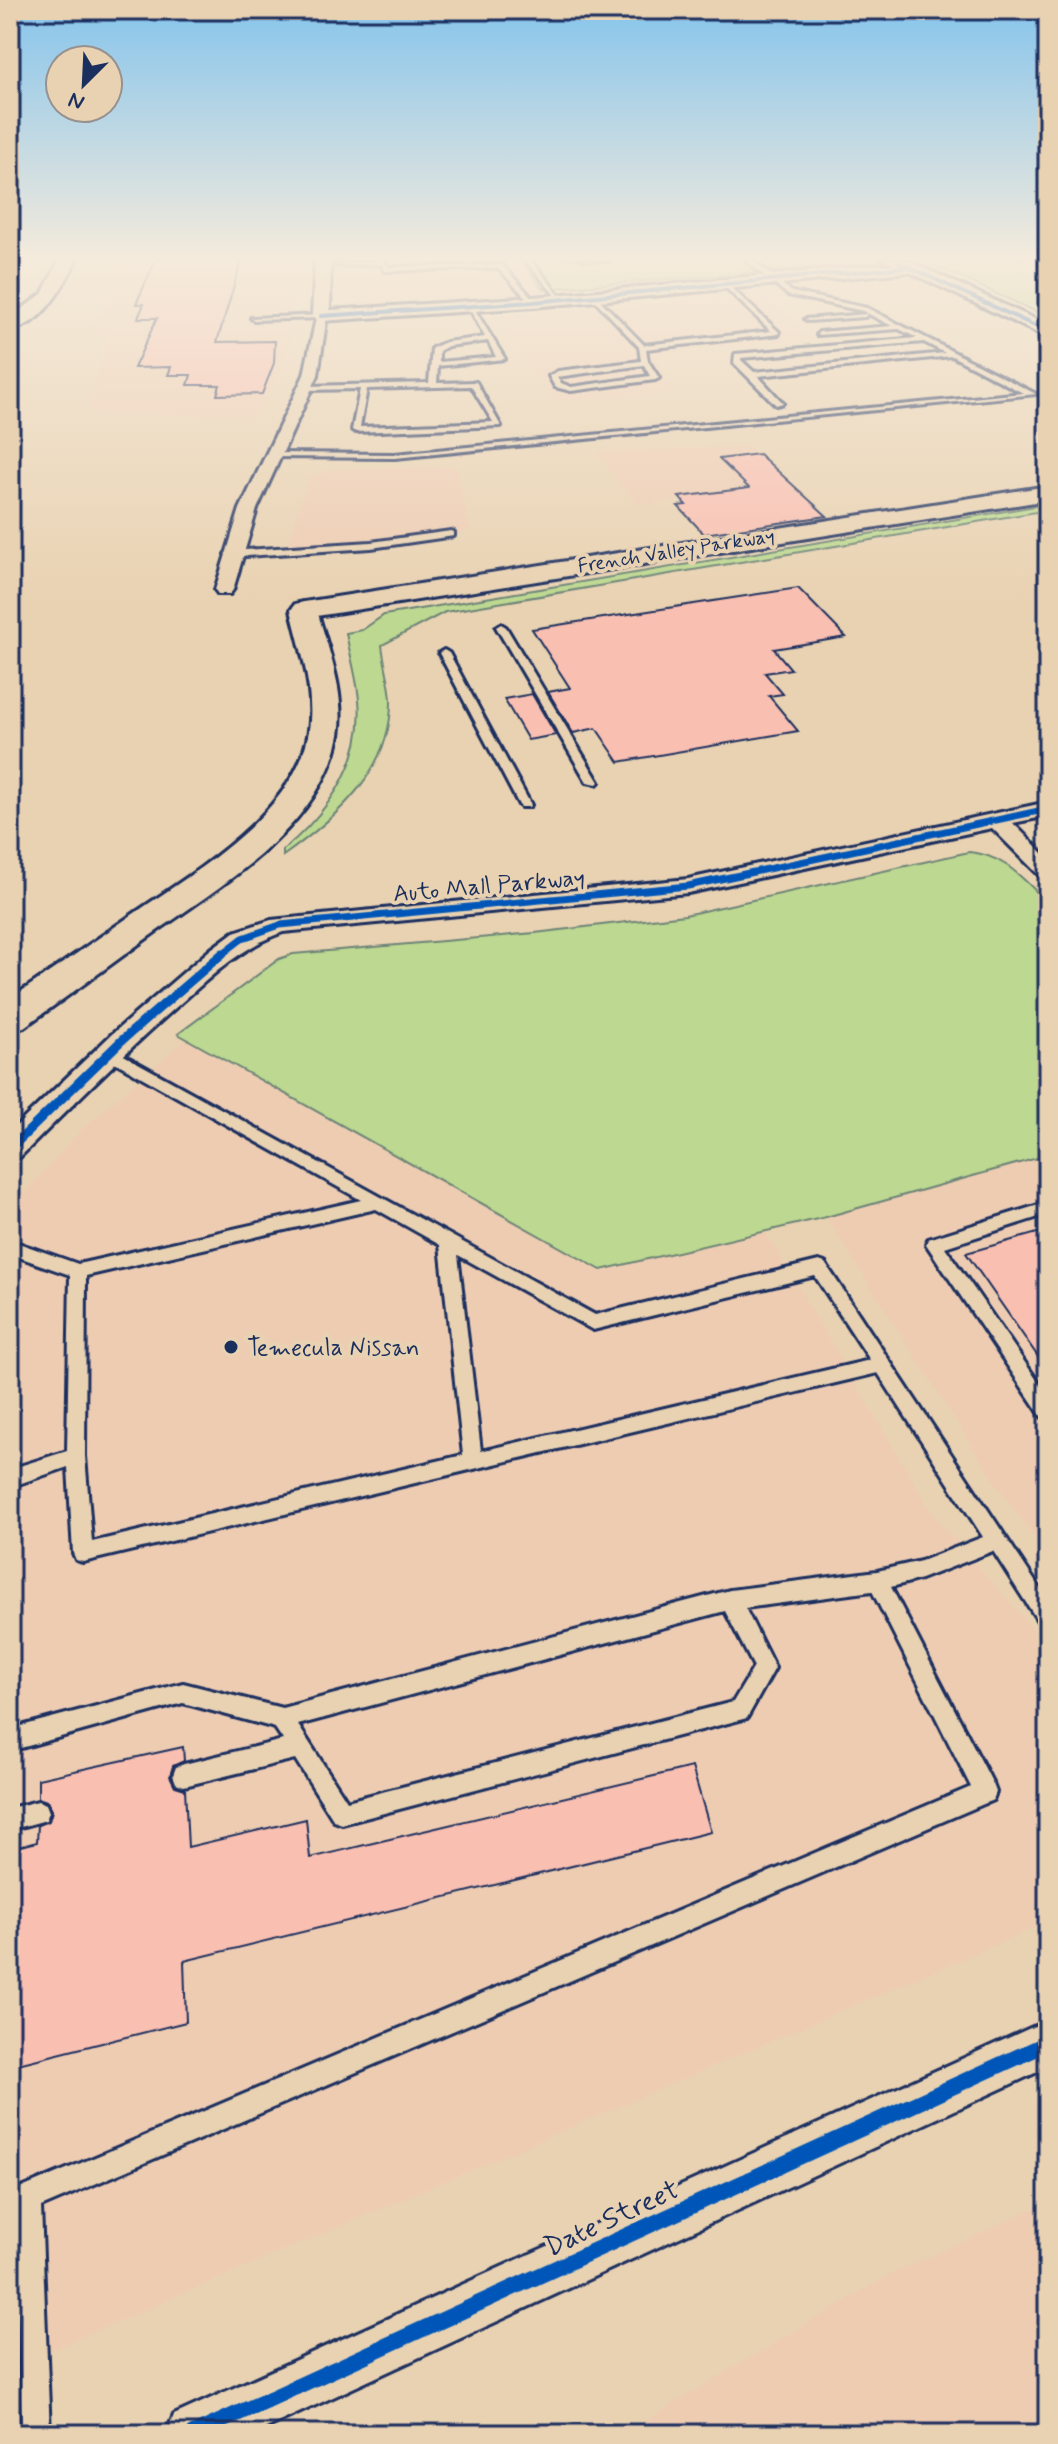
<svg xmlns="http://www.w3.org/2000/svg" width="1058" height="2444" font-family="Mynerve,sans-serif">
<rect width="100%" height="100%" fill="#e9d2b2"/>
<filter id="ink" filterUnits="userSpaceOnUse"><feTurbulence type="fractalNoise" baseFrequency=".0125" numOctaves="2"/><feDisplacementMap in="SourceGraphic" scale="16" xChannelSelector="R" yChannelSelector="G"/><feConvolveMatrix kernelMatrix="1 2 1 2 8 2 1 2 1" color-interpolation-filters="sRGB"/></filter>
<g filter="url(#ink)">
<!-- built -->
<path fill="#eeccb2" d="M124 259H298L291 327 280 373 256 416 89 413 107 334H94Z
M365 259H519L543 289 386 302 366 296Z
M763 294 813 338 654 353 673 392 555 402 493 316Z
M748 446 790 483 638 505 596 452Z
M456 466 470 531 409 541 286 549 309 477 335 469Z
M186 1039 601 1270 765 1231 934 1516 1033 1629 1048 1653V1922L10 2368V1209L81 1130Z
M1048 1155V1557L994 1480 826 1217Z
M1048 2202V2434H623L887 2276Z"/>
<!-- green -->
<path fill="#bdd890" stroke="#6c8477" stroke-width="2" d="M519 259H832L831 266 543 289Z
M920 259H1048V317Z
M1048 504V510L445 612 382 645C384 663 390 682 391 700 392 770 336 818 283 856V850C328 812 365 763 359 700 357 678 350 655 346 633L362 630 384 615Z
M969 852C1005 855 1023 879 1048 903V1155L826 1217 601 1270 178 1034 279 959 293 954 535 933 685 915Z"/>
<!-- building -->
<path fill="#f9bfb1" stroke="#1b2f5e" stroke-width="2" d="M156 259H242L217 342 275 341 274 363 262 394 217 395 220 385H188L191 375H168L171 367 134 368 157 318H138L144 304H136Z
M759 454 827 516 704 534 678 506 686 505 679 497 749 488 719 459Z
M798 588 846 637 774 649 791 669 765 673 783 694 769 696 798 731 619 762 596 728 573 733 548 692 570 688 532 629Z
M532 694 556 735 528 740 504 699Z
M1048 1230V1371L966 1253Z
M183 1747 184 1761 173 1766 170 1776 175 1786 185 1789 188 1847 306 1819 310 1858 692 1767 711 1832 184 1961 186 2022 10 2066V1849L37 1842 38 1825 49 1821 52 1811 47 1801 38 1798V1779Z"/>
<g fill="none" stroke-linecap="round" stroke-linejoin="round">
<!-- lane casing -->
<g stroke="#1b2f5e" stroke-width="6">
<path id="lane" d="M524 259H530L564 301H560Z
M581 259H612L609 261Z
M744 259H751L792 292 867 308 1036 394 395 458 274 457 270 455 274 453 395 454 1023 393 952 356 758 376 783 403 776 405 734 363 735 354 917 338 899 329 817 335 819 332 892 326 863 311 788 295ZM924 342 945 353 754 372 741 360V358Z
M384 260 388 267 502 265 536 302 531 303 498 268 385 271 381 264 320 266Z
M727 284 779 332V334L646 349 648 361 659 378 655 380 571 391 555 387 549 376 558 371 641 361 639 347 593 298 595 295 644 345 771 331 725 287ZM644 365 650 376 571 387 561 383 557 377Z
M472 305 505 359 438 366 437 383 476 382 501 426 356 432 352 430 360 389 306 390 302 388 306 386 429 383 432 348 446 342 485 337 469 307ZM488 341 496 357 439 362V351L448 346ZM471 386 493 422 360 427 367 389Z
M867 314 865 317 808 321 805 319Z
M323 315 321 318 254 320 251 318Z
M451 531 454 532V536L371 548 230 557 225 554 230 551 371 542Z
M501 624 506 627 599 782 597 784 587 782 496 627Z
M444 650 449 653 531 805 529 807H521L519 805 439 653Z
M109 1047 595 1315 819 1261 825 1263 1048 1601V1629L1041 1626 993 1551 921 1579 891 1587 993 1784 996 1792 993 1800 41 2207 50 2434H22L16 2217 10 2219V2193L971 1787 872 1591 745 1608 775 1668 747 1718 342 1824 334 1821 295 1759 184 1786 176 1783 173 1775 176 1767 184 1764 283 1740 275 1728 183 1703 10 1751V1729L183 1683 282 1708 730 1590 877 1571 921 1561 983 1537 878 1373 83 1562 76 1560 73 1553 68 1467 10 1487V1469L67 1451 70 1275 10 1254V1240L78 1264 361 1200 104 1056 102 1052 104 1048ZM376 1209 440 1245 463 1455 92 1542 85 1456 86 1276ZM458 1255 593 1330 815 1276 870 1360 481 1451ZM725 1611 754 1667 733 1702 347 1801 298 1725Z
M1048 1202V1214L945 1247 1048 1396V1419L1042 1417 926 1244 928 1239Z
M38 1801 46 1804 49 1812 46 1820 10 1830V1808Z"/>
</g>
<!-- street casing -->
<g stroke="#1b2f5e" stroke-width="6">
<path id="street" d="M317 313 327 316 318 375 257 509 233 590 230 594H218L215 590 240 509 304 375Z
M1048 802V816L1013 823 1048 858V878L1040 876 992 828 688 893 283 932C239 948 209 978 174 1009 121 1056 71 1106 20 1157L10 1160V1132L112 1034 211 949 234 932 271 920 688 879Z
M1048 2020V2067L253 2434H166L174 2415Z"/>
</g>
<!-- secondary casing -->
<g stroke="#1b2f5e" stroke-width="6">
<path id="secondary" d="M315 259H331L330 310 533 297 908 262 916 267 908 272 533 307 321 321 312 316Z
M1048 486V500L304 618 291 610 304 602Z"/>
</g>
<!-- primary casing -->
<g stroke="#1b2f5e" stroke-width="6">
<path id="primary" d="M882 259H904L1048 325V338Z"/>
</g>
<!-- highway casing -->
<g stroke="#1b2f5e" stroke-width="6">
<path id="highway" d="M60 259H77C64 285 42 327 10 330V318L42 294Z
M304 602 313 604 317 610C328 649 346 693 339 735 322 828 217 888 147 938 106 968 65 998 24 1027L10 1031V999C49 973 87 946 126 919 189 875 297 814 309 730 315 690 300 649 291 610L295 604Z"/>
</g>
<!-- lane -->
<use href="#lane" fill="#e9d2b2" fill-rule="evenodd"/>
<!-- street -->
<use href="#street" fill="#e9d2b2" fill-rule="evenodd"/>
<!-- secondary -->
<use href="#secondary" fill="#e9d2b2" fill-rule="evenodd"/>
<!-- primary -->
<use href="#primary" fill="#e9d2b2" fill-rule="evenodd"/>
<!-- highway -->
<use href="#highway" fill="#e9d2b2" fill-rule="evenodd"/>
<!-- cycleway-far3 casing -->
<g stroke="#e9d2b2" stroke-width="6">
<path id="cycleway-far3" d="M898 262 1048 332
M321 316 533 302 908 267"/>
</g>
<!-- cycleway-far2 casing -->
<g stroke="#e9d2b2" stroke-width="11">
<path id="cycleway-far2" d="M221 955 243 938 280 925 688 886 1048 809"/>
</g>
<!-- cycleway-far1 casing -->
<g stroke="#e9d2b2" stroke-width="14">
<path id="cycleway-far1" d="M10 1149 121 1041 223 953"/>
</g>
<!-- cycleway casing -->
<g stroke="#e9d2b2" stroke-width="21">
<path id="cycleway" d="M193 2434 1048 2043"/>
</g>
<!-- cycleway-far3 -->
<use href="#cycleway-far3" stroke="#0057b8" stroke-width="4"/>
<!-- cycleway-far2 -->
<use href="#cycleway-far2" stroke="#0057b8" stroke-width="7"/>
<!-- cycleway-far1 -->
<use href="#cycleway-far1" stroke="#0057b8" stroke-width="9"/>
<!-- cycleway -->
<use href="#cycleway" stroke="#0057b8" stroke-width="16"/>
</g>
</g>
<!-- sky -->
<linearGradient id="sky" x2="0" y2="1"><stop stop-color="#85c4ec"/><stop offset="0.43" stop-color="#f5ebdc"/><stop offset="1" stop-color="#f5ebdc" stop-opacity="0"/></linearGradient>
<rect width="1058" height="601" fill="url(#sky)"/>
<!-- markers -->
<circle fill="#1b2f5e" stroke="#e9d2b2" stroke-width="3" cx="231" cy="1347" r="8"/>
<g text-anchor="middle" stroke-width="8" stroke-linejoin="round" paint-order="stroke">
<!-- far-street labels -->
<g font-size="20" fill="#1b2f5e" stroke="#e9d2b2">
<text transform="translate(676 550) rotate(-9)" y="7">French Valley Parkway</text>
</g>
<!-- street labels -->
<g font-size="24" fill="#1b2f5e" stroke="#e9d2b2">
<text transform="translate(489 885) rotate(-5)" y="8">Auto Mall Parkway</text>
</g>
<!-- poi labels -->
<g font-size="24" fill="#1b2f5e" stroke="#e9d2b2" text-anchor="start">
<text x="247" y="1355">Temecula Nissan</text>
</g>
<!-- near-street labels -->
<g font-size="28" fill="#1b2f5e" stroke="#e9d2b2">
<text transform="translate(611 2217) rotate(-25)" y="10">Date Street</text>
</g>
</g>
<!-- margin -->
<rect width="1058" height="2444" fill="none" stroke="#e9d2b2" stroke-width="40"/>
<rect x="20" y="20" width="1018" height="2404" fill="none" stroke="#1b2f5e" stroke-width="3" filter="url(#ink)"/>
<!-- north arrow -->
<g transform="translate(84 84) rotate(204)"><circle r="38" fill="#e9d2b2" stroke="#979190" stroke-width="2"/>
<path d="M0-6L14 30L0 20L-14 30Z" fill="#1b2f5e"/>
<text y="-12" font-size="22" font-weight="bold" text-anchor="middle" fill="#1b2f5e">N</text>
</g>
</svg>
